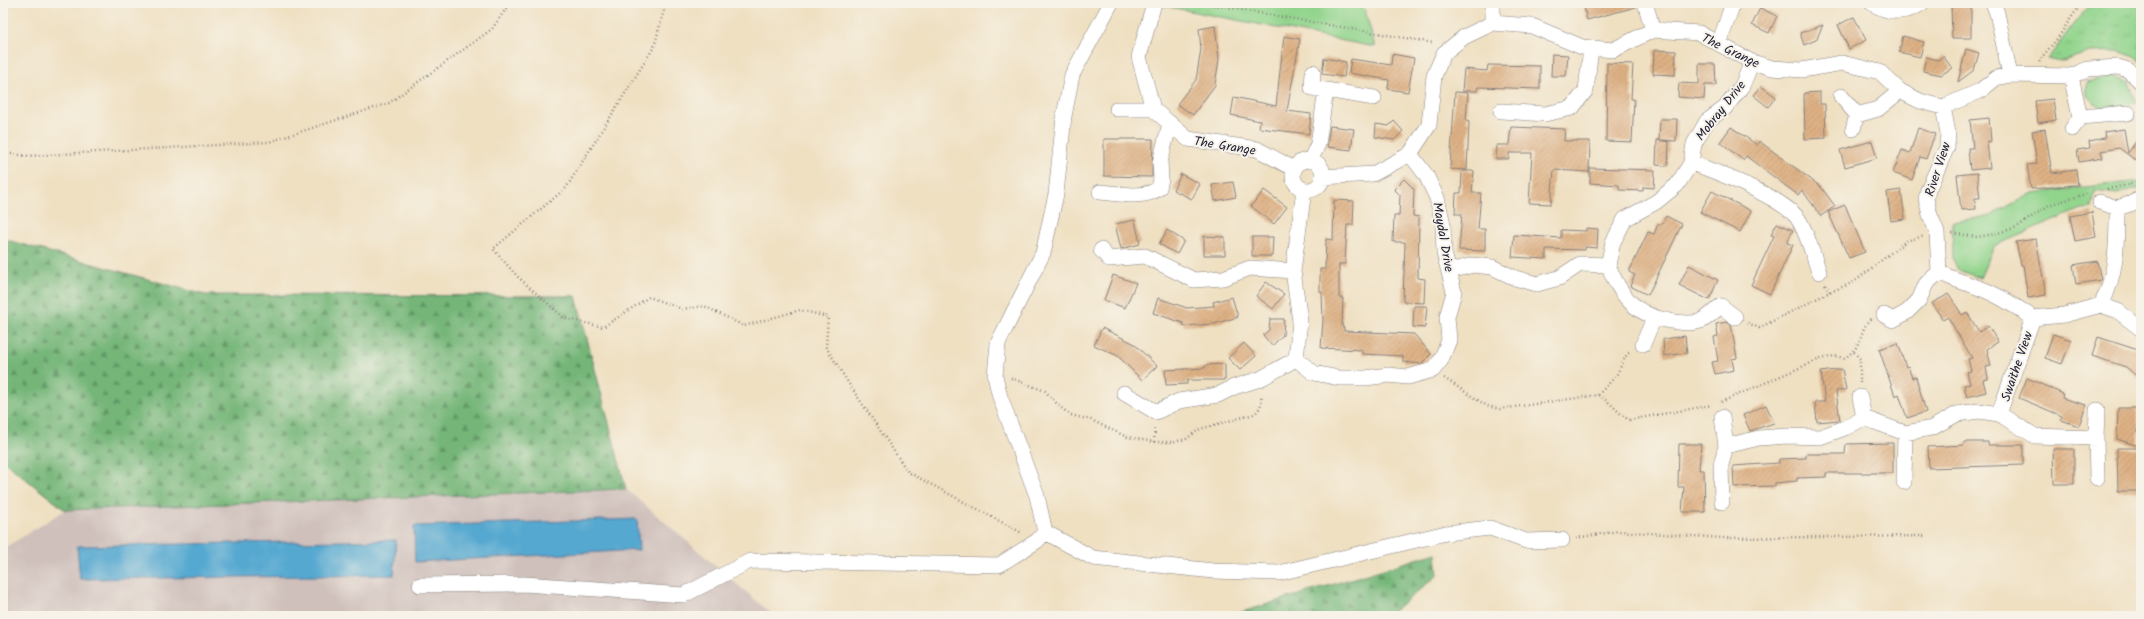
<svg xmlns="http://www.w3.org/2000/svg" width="2144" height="619" font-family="Kalam,sans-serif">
<defs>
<pattern id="forest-firs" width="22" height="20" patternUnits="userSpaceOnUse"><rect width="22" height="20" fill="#74b678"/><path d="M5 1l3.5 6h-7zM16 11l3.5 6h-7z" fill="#5f9464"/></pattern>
<pattern id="park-tufts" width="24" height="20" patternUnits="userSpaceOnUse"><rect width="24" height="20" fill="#91d48c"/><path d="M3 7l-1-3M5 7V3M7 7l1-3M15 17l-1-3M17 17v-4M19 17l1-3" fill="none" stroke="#7db67a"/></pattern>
<pattern id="building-hatch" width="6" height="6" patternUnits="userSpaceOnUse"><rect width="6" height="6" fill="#deb184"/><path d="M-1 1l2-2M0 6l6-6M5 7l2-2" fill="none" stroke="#be9873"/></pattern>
</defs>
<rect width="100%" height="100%" fill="#f7f3e8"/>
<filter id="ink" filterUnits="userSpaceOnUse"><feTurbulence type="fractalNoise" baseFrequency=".025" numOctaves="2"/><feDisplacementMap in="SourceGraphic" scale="8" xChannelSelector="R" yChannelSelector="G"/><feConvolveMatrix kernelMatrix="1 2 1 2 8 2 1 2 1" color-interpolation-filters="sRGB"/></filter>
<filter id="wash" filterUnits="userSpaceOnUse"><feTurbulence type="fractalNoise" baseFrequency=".012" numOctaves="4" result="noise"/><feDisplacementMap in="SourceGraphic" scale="16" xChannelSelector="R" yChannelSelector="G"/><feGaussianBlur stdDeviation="0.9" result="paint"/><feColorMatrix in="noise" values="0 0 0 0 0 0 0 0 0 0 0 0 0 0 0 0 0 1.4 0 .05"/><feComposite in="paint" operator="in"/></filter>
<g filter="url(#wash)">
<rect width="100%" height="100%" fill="#efe0c2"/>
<!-- industrial -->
<path fill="#cfc0bb" d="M626 489 774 616H3V549L65 510Z"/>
<!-- green -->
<path fill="#91d48c" stroke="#5a7b64" d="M1147 3H1363L1375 47 1154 4Z
M2115 76 2129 82 2136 103 2100 109 2087 96V82Z
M2141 181 2140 188 2117 194 2095 191 2092 208 2081 209 1994 246 1980 278 1958 270 1953 259 1952 222 1990 216 2032 193Z"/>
<!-- forest -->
<path fill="url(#forest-firs)" stroke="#4b6c5a" d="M3 239 205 295 576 296 626 489 65 510 3 461Z
M1436 553 1438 575 1387 616H1229Z"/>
<!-- park -->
<path fill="url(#park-tufts)" stroke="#5a7b64" d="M2093 3H2141V62L2135 57 2118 51 2090 52 2060 62 2047 59C2063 41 2074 19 2093 3Z"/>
<!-- water -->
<path fill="#55a8d0" stroke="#3c6586" d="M637 519 639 550 415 562 414 526Z
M396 540 394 575 80 579 77 546Z"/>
<g id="blocks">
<!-- building -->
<path fill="url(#building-hatch)" d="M1583 3H1635L1636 7 1587 20Z
M1951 3H1971V38H1952Z
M1760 8 1777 16 1769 33 1752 25Z
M1854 17 1866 40 1849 49 1838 25Z
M1823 25 1816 40 1804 45 1800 33Z
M1215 26 1219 59 1215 85 1193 115 1177 104 1196 80 1201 49 1199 29Z
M1284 36 1300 39 1287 111 1311 114 1309 134 1259 128 1260 121 1231 115 1234 97 1276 106Z
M1903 36 1924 42 1920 57 1899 52Z
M1966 49 1979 53 1974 70 1958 82Z
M1654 50 1676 51 1675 75 1653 74Z
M1392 54 1414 58 1408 92 1388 89 1389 80 1349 73 1351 59 1391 65Z
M1552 54 1568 55 1566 76H1551Z
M1943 56 1952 68 1941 75 1923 71 1926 57 1938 60Z
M1324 58 1346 62 1344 77 1322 74Z
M1607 63 1633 64 1631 99H1634L1632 142 1606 141Z
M1699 64H1715L1716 85H1705L1704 99 1678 97 1679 83 1699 84Z
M1488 65 1540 66V89L1478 87 1477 91H1462L1464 69 1487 71Z
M1761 86 1776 97 1768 107 1753 95Z
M1455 92 1468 93 1466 121 1469 122 1467 170 1450 169Z
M1820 92V104H1825L1826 138 1805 139 1804 93Z
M2053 99 2056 120 2038 123 2035 101Z
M1989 118 1991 141 1987 142 1990 168 1970 170 1968 148H1973L1970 120Z
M1660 119H1677L1676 141 1659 140Z
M1394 121 1403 131 1394 140 1375 137 1376 124 1389 126Z
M1330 126 1354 129 1351 150 1327 147Z
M1511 127 1565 129 1564 141H1590L1589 172 1554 170 1551 204 1529 203 1532 153H1509V159H1496L1497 145H1509Z
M1731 127 1757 145 1759 141 1821 187 1835 206 1821 216 1802 190 1798 195 1746 156 1743 160 1720 142Z
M1918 128 1935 134 1926 159 1920 157 1912 180 1893 173 1902 150 1910 153Z
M2045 129 2052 173 2076 170 2078 185 2031 189 2027 165 2037 164 2032 131Z
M2124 129 2128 153 2141 135V164L2119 148 2101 151 2103 158 2079 162 2077 150 2090 148 2089 141 2105 138 2104 132Z
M1104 139H1153L1152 177 1104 176Z
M1657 140 1669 142 1668 166 1656 165Z
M1872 141 1877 158 1845 167 1840 150Z
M1590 168 1655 170 1654 188 1643 187V191L1619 190V185L1590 183Z
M1462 171H1474L1472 193H1481L1478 229H1485V251L1459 250 1462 214H1455L1456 193H1461Z
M1977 173 1980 198H1975L1976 209 1961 210 1957 175Z
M1181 174 1200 184 1192 199 1173 190Z
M1404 179 1414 189 1413 216 1419 217 1418 278 1425 279 1424 303 1403 302 1405 242H1393L1394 216H1399L1400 195 1394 189Z
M1233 182 1236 197 1215 201 1212 185Z
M1264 190 1287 207 1274 224 1251 206Z
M1901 190 1905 219 1891 221 1887 192Z
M1712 191 1751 211 1740 232 1700 212Z
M1334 200 1354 201 1353 225H1347L1345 264H1339V298H1343L1342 327H1344V331L1414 334 1431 354 1421 364 1403 362V356L1362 354V350L1321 348 1323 320 1322 292H1320V269H1325L1326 239 1333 240Z
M1845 205 1865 252 1849 258 1828 212Z
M2092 212 2096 237 2075 241 2070 216Z
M1666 216 1682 224 1648 295 1630 286 1635 275 1629 272 1648 232 1654 234 1658 224 1661 225Z
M1135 220 1140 244 1121 249 1115 224Z
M1777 223 1793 230 1787 243 1793 245 1770 294 1751 285 1774 236 1771 235Z
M1586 228 1598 229 1597 248 1585 247V250L1546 249V259L1512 257 1514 235 1561 238V230L1586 231Z
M1167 230 1184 241 1177 254 1159 244Z
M1204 236 1225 237V255H1204Z
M1252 237H1273L1272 256H1252Z
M2036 239 2046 295 2028 298 2023 265H2021L2016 242Z
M2097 261 2101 280 2076 284 2073 265Z
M1689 265 1718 280 1709 300 1679 285Z
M1113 275 1136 283 1125 308 1104 300Z
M1266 282 1284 294 1273 309 1256 296Z
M1949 294 1962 315 1967 312 1979 332 1988 326 1998 342 1987 349 1991 366 1986 367 1988 379 1983 380 1986 392 1967 397 1964 385 1970 384 1967 372 1971 371 1968 359 1972 358 1948 317 1943 320 1932 303Z
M1232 297 1238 317 1214 324 1184 326 1183 323 1153 313 1158 298 1187 308 1214 306 1213 302Z
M1414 306H1427L1425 328 1413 327Z
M1270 319H1284L1283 335 1272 346 1263 335 1269 330Z
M1727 322 1731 325 1737 358 1732 359 1734 370 1715 374 1712 362 1718 361 1714 337 1718 336 1716 324Z
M1102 328 1133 343 1157 366 1142 380 1118 356 1094 345Z
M2053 334 2071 340 2062 364 2045 358Z
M1685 336 1687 353 1664 356 1663 339Z
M2098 337 2141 351V380L2126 367 2092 356Z
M1244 343 1256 356 1240 370 1228 358Z
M1898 343 1906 367 1908 366 1912 378 1916 377 1926 412 1907 418 1899 394 1895 396 1879 349Z
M1225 364V380H1187V384L1166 385 1165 370 1205 368 1206 365Z
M1842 369 1846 390 1836 391 1840 420 1817 422 1815 402H1825L1821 372Z
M2027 378 2063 394 2062 398 2086 405 2079 426 2061 420 2062 416 2019 398Z
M1766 405 1774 423 1750 431 1743 415Z
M2118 408H2138V446L2117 439Z
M1964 442H1988V445H2023V465L1929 468 1928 447 1964 445Z
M1893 443V473H1826V477L1797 478V481L1775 483V486L1734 487 1733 466 1779 463V459L1806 458V454H1845L1846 444Z
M1679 444H1701L1699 470H1704L1705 512H1682L1684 487H1678Z
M2117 448H2138L2140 491H2118Z
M2053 449H2074V484H2054Z"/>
</g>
</g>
<g filter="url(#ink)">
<use href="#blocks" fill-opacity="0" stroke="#88817e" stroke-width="1"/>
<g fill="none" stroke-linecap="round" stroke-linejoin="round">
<!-- minor casing -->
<g stroke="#88817e" stroke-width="16">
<path id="minor" d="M1154 3 1139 57 1153 109 1188 139 1257 149 1294 169
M1493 3V23
M1645 3 1653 30
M1872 3C1888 14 1906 14 1922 3
M1993 3 1997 13 2010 75
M1719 44 1733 3
M1313 72 1312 88 1326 90
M2071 76 2080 117 2128 113
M1841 96 1857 115 1878 109 1900 91
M1117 109H1153
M1501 111 1545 114 1572 108 1586 90 1591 48
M1853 129 1857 115
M2072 129 2080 117
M1293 175a15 15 0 1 1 30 0a15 15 0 1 1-30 0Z
M1310 161 1318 144 1326 90 1374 98
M1691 163C1718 172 1775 195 1795 215 1805 225 1814 258 1819 272
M1322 177 1373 174 1410 154 1429 125 1434 76 1444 53 1464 37 1493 23 1532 26 1582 47 1613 50 1653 30 1699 33 1752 62 1772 68 1802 70 1842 63 1880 72 1900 91 1920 101 1943 107 1980 91 1996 78 2010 75 2071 76 2088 69 2118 67 2128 70 2141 82
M1100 192C1117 193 1144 200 1159 188L1161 179 1160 162 1170 123
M2100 202 2117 208
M1101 250 1109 259 1145 256 1194 280 1223 278 1250 268 1293 271
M1608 265 1613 242 1625 219 1656 202 1677 185 1691 163 1694 144 1707 121 1725 108 1742 86 1752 62
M1608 265C1621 297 1635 315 1670 321 1680 323 1692 324 1701 321 1708 318 1715 310 1721 306L1735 317
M1450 271 1473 265 1492 267 1515 278 1537 284 1559 278 1580 264 1608 265
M1939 272C1953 280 1967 283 1982 289 2000 296 2017 307 2033 318L2064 315 2101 305C2117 275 2117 242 2117 208L2133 203 2141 197
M2101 305 2118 311 2141 329
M1884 315 1893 320 1907 312 1919 300 1926 284 1939 272 1937 232 1930 215 1926 199 1928 190 1947 147 1948 133 1943 107
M1643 344 1654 318
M1296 359 1314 373 1339 378H1366L1388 375 1408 377 1433 370 1441 360 1449 340 1447 317 1454 292 1444 253 1443 224 1437 198 1426 175 1410 154
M1124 393 1156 412 1179 401 1218 395 1234 387 1260 379 1296 359 1300 321 1293 271 1304 190
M1860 397 1864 418
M1999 414 2033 318
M1722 417 1726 446 1759 438 1787 436 1820 437 1845 428 1864 418 1905 433 1932 428 1957 414 1979 411 1999 414 2035 436 2096 438 2097 478
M2096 438 2097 410
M1904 482 1905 433
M1722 502 1721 465 1726 446
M1045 532 1093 558 1213 571 1279 573 1446 533 1490 528 1526 541 1562 540
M420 585 524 584 684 595 750 561 999 565 1037 541 1045 532 1037 496 1000 397 995 376 998 343 1043 253 1056 194 1064 116 1072 75 1111 3"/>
</g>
<!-- path -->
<path stroke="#88817e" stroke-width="2.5" stroke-dasharray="1 3" stroke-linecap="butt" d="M666 3 654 47 566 188 493 249 517 276 564 318 603 327 649 297 682 309 704 306 744 326 800 310 828 317 826 347 849 384 908 472 1022 533
M1202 3 1434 43
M2039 62C2045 52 2053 45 2059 36 2067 25 2073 12 2084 3
M3 153 29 156 269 142 389 103 492 29 510 3
M2107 189 2132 184
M1952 233 1977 237 1995 234 2017 227 2049 205 2089 193
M1825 284 1830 292
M1748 323 1759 328 1830 292 1854 282 1906 241 1924 236
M1854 352 1860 359V383
M1011 378 1045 391 1060 407 1071 415 1091 420 1127 437 1154 442H1172L1186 439 1200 429 1254 414C1261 409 1262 403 1261 394
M1444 378 1487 406 1500 409 1598 395C1612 403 1617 412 1629 420L1712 405
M1598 395 1616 376 1627 354 1631 352
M1721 402 1820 359 1834 356 1845 358C1865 344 1857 333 1871 318
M1154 442 1155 426
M1576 538 1618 531 1722 538 1926 536"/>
<!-- minor -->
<use href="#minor" stroke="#fff" stroke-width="15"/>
</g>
</g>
<g text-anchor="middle" stroke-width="4" stroke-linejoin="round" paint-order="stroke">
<!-- street labels -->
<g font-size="13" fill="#22223b" stroke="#f7f3e8">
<text transform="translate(1731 50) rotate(26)" y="5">The Grange</text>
<text transform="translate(1720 110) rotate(-52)" y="5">Mobray Drive</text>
<text transform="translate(1225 145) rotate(9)" y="5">The Grange</text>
<text transform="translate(1937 169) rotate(-72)" y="5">River View</text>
<text transform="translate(1444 237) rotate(80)" y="5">Maydal Drive</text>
<text transform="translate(2016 366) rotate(-71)" y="5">Swaithe View</text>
</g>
</g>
<!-- margin -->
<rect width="2144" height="619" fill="none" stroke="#f7f3e8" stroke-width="16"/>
</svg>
